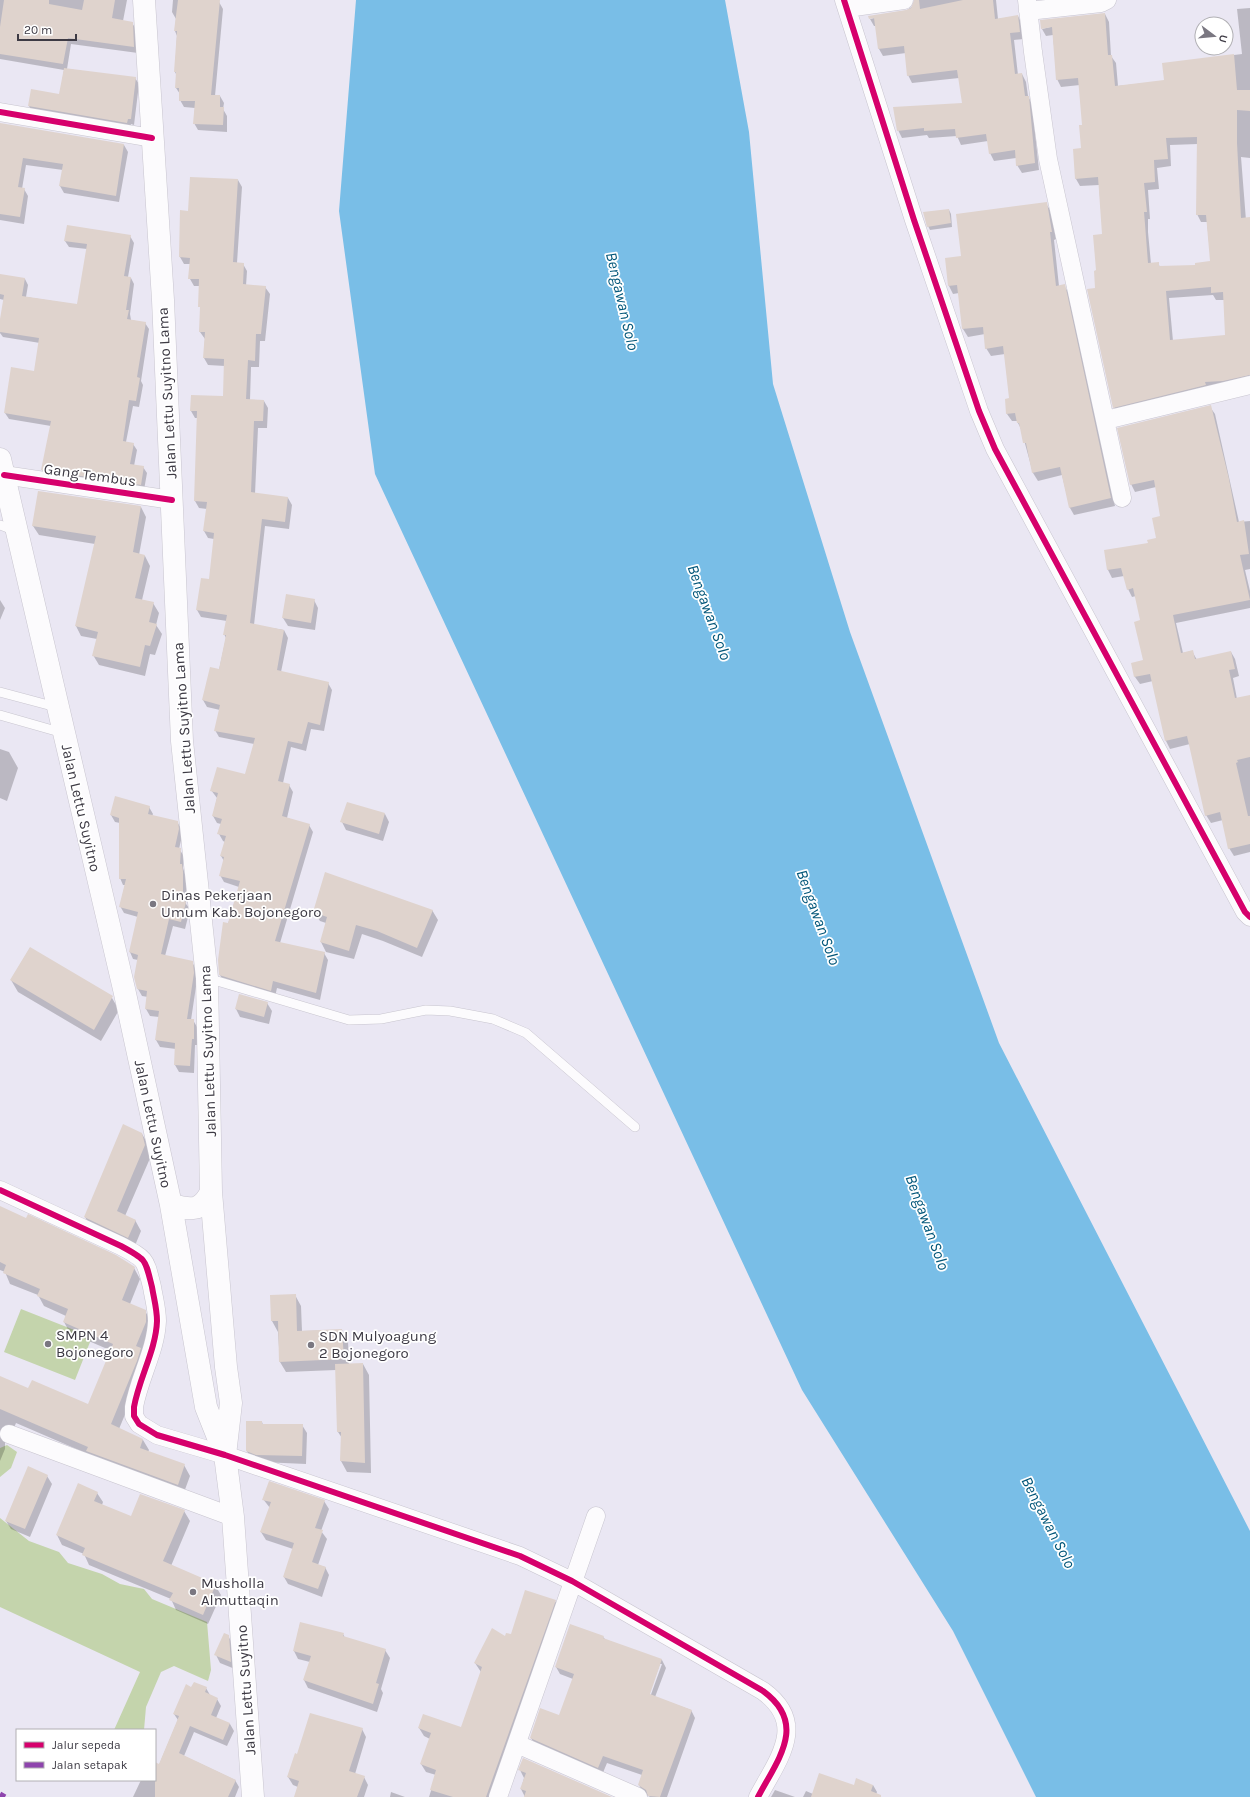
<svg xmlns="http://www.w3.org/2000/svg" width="1250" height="1797" font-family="Karla,sans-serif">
<rect width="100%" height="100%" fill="#eae7f3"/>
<!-- green -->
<path fill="#c4d4ac" d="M21 1309 92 1337 75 1380 4 1352Z
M7 1445 17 1452 11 1468 0 1477V1448Z
M0 1518 29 1541 59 1552 68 1563 102 1574 120 1584 144 1589 152 1599 207 1622 211 1670 208 1681 174 1666 161 1672 146 1707 144 1730H114L140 1672 0 1607Z"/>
<!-- water -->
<path fill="#79bee7" d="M356 0H725L749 132 773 384 850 632 999 1043 1250 1531V1797H1036L953 1631 802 1390 375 474 339 211Z"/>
<!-- shadow -->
<path fill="#0003" fill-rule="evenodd" d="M0 0H127L123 21 132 23 136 29 138 53 71 44 67 69 135 78 139 84 134 125 131 124 130 129 32 112 29 106 60 95 64 70 0 59Z
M173 0H214L219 2 223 9 215 96H220L224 103 223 109 227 116V132L198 130 194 123 195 108 184 107 180 100V94L176 88 177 76 175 72 177 36 175 31 176 19 172 12Z
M915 0H996L998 19 1018 16 1022 24 1024 39 1014 40 1018 75 1022 74 1026 82 1028 96 1032 104 1039 170 1022 173 1017 165 1016 158 994 161 990 153 988 141 961 145 957 136 929 138 927 135 902 138 898 130 963 104 959 78 912 83 908 75 906 53 883 56 879 49 876 26H874L870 19 906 11 914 5Z
M1250 8V158L1241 157 1250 271V353H1248L1250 382 1118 414 1114 407 1096 289 1103 235 1099 185 1080 186 1076 179 1082 149 1083 126 1080 85 1061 87 1057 79 1053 35 1046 36 1042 29 1105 14 1109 22 1111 56 1116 63 1118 86 1165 81 1163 64 1242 54 1237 9ZM1198 144 1197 214 1201 222H1207L1211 262 1196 266 1160 267 1158 263 1151 264 1148 232V219H1150L1148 190 1159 189 1157 168 1171 166 1170 145ZM1213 295 1216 300H1224L1226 336 1173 341 1169 298Z
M0 124 124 145 128 152 119 202 64 193 60 186 63 170 26 165 22 189H24L28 196 24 224 0 220Z
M238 180 242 187 237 263 243 264 247 271 246 286 265 287 270 294 265 341H260L259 367H251L250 400 264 401 268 408 267 428H258L255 494 288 498 292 505 289 529 265 526 254 625 284 630 288 638 281 672 328 683 332 690 324 731 311 729 306 751 291 747 283 783 289 785 293 792 287 818 309 825 313 832 280 943 324 953 328 960 320 1000 277 988 275 997 224 982 220 975 228 924 239 887 224 882 220 875 224 861 221 856 225 842 223 841 219 834 221 824 217 823 213 816 217 798 211 790 246 775 254 744 219 737 215 730 220 710 207 707 203 700 219 670 226 638 224 634 227 621 201 617 197 610 210 581 214 539 208 538 204 531 207 509 199 508 195 501 198 418H195L191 411 224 397 225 366 208 365 204 358 205 339 200 332V286H194L190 279V264H184L180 257 181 211 189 212Z
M1046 204 1051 211 1056 239 1054 240 1059 286H1064L1069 293 1115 506 1074 515 1070 508 1062 475 1038 481 1033 473 1021 429 1017 421H1012L1007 414 1010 399 1005 354 991 356 986 348 985 334 968 337 963 329 959 293 953 294 949 286 946 259 962 257Z
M949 210 951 214 952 227 930 230 928 226Z
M130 236 134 243 128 277 131 278 134 284 130 314 131 320 145 323 149 329 141 381 143 385 139 407 133 406 126 442 133 444 137 450 134 466 143 467 147 473 144 490 46 476 42 470 51 426 9 419 5 413 35 372 40 343 3 337 0 333 4 300 0 299V275L25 279 28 285 26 297 78 305 87 249 69 247 65 241Z
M1210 407 1215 414 1239 522 1250 521V569L1245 570 1250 591V608L1176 623 1183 653 1192 651 1197 660 1231 652 1235 659 1239 676 1233 678 1237 699 1250 696V853V852L1234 856 1229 848 1223 820 1211 823 1206 815 1190 744 1170 749 1166 741 1153 681 1140 684 1135 677 1132 664 1144 661 1141 621 1136 596 1132 597 1128 589 1124 576 1112 578 1108 570 1105 551 1149 544 1157 539 1161 517 1156 487 1135 492 1131 484Z
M141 507 146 517 139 555 145 556 150 566 142 600 153 603 159 613 156 625 162 634 155 655 150 654 145 676 99 665 93 655 97 639 81 636 76 626 95 544 39 535 33 526Z
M0 600 5 608 0 620Z
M314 600 318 608 315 630 288 626 283 618Z
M0 749 9 752 18 768 7 801 0 798Z
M149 807 153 814 152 816 177 822 181 828 182 836 179 849 184 856 183 868 187 880 186 904 190 909 185 929 173 926 165 956 192 962 196 969 197 980 191 1020H193L197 1027V1045H195L194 1073 179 1072 175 1065 176 1049 160 1047 156 1040 159 1017 150 1016 146 1009 148 997 142 996 138 989V960L133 959 130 952 138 917 124 913 120 906 125 885H123L120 878V823L115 822 111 815Z
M385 814 389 822 383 841 346 830 342 822Z
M432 910 438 920 422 957 383 941 362 934 354 959 326 952 321 942 326 923 320 921 314 912Z
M30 948 112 998 119 1010 101 1041 18 992 11 980Z
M267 1003 272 1011 269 1024 240 1017 236 1009Z
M142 1134 148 1144 151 1156 125 1216 135 1220 141 1231 134 1248 91 1228 85 1217Z
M0 1208 134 1268 140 1279 130 1304 145 1311 151 1321 143 1371 119 1429 143 1440 149 1450 148 1452 184 1465 190 1476 183 1495 16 1423 11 1435 5 1441V1449L0 1461V1377L29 1390 88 1406 112 1351 70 1333 64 1322 66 1316 44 1306 38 1295 10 1284 5 1272 0 1270Z
M295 1295 301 1306 302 1331 342 1330 348 1341 349 1365 363 1364 369 1375 371 1473 347 1472 341 1461 342 1438 338 1432 336 1370 286 1372 280 1362 278 1332 272 1321 271 1296Z
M262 1422 263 1425H302L307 1433 306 1464 261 1462 251 1459 247 1451Z
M47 1476 52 1484 30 1537 11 1529 6 1521Z
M97 1493 103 1502 102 1505 131 1518 184 1511 190 1521 171 1566 215 1585 221 1595 208 1624 176 1610 171 1599 89 1565 84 1554 62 1545 57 1535Z
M263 1499 324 1501 329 1509 321 1531 327 1539 318 1565 325 1567 329 1575 322 1597 288 1584 284 1577 293 1549 266 1540 261 1532 270 1508Z
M555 1601 560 1609 494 1797H429L436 1775 426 1772 421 1764 430 1739 424 1736 419 1728H462L481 1672 475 1663 506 1637 512 1636Z
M300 1624 343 1634 345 1638 385 1650 390 1658 381 1689 383 1693 377 1712 308 1688 304 1680 310 1662 298 1659 294 1651Z
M228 1636 233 1644 235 1669 220 1663 216 1655Z
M603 1637 606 1640 662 1660 666 1668 655 1697 691 1710 695 1718 667 1797H650L643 1793 639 1785 642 1775 607 1763 602 1775 535 1745 531 1738 560 1716 573 1679 560 1674 556 1667ZM660 1664H662L649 1700 647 1699Z
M192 1688H206L210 1695 217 1699 221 1706 216 1718 230 1724 234 1731 227 1746 194 1732 184 1756 235 1780 239 1787 235 1797H133L141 1780H155V1763L159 1765 178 1720 174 1714Z
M362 1729 366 1737 355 1774 364 1777 368 1785 364 1797H295L298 1787 293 1785 288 1777 298 1755Z
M520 1770 610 1797H525L521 1789 524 1778Z
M873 1785 877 1792 875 1797H803L806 1791 813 1794 854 1786Z
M775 1790 795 1797H771Z
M391 1792 405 1797H390Z"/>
<!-- building -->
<path fill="#dfd3cd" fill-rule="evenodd" d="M4 0H49V4L82 10 84 0H115L112 18 133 22 134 47 68 38 63 64 0 54V27Z
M178 0H220L211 95H220V107H224L223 125 193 124 195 101H179V88H175L176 72H174L177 31H174Z
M914 0H919L920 9 963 0H993L995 19 1018 15 1020 32 1010 33 1015 74 1022 73 1025 96H1029L1035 163 1016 166 1015 150 989 154 986 134 956 138 955 129 924 131V128L897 131 893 107 962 103 957 70 907 76 904 46 878 49 874 18 869 19 868 16 906 10 911 8Z
M1105 13 1108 55H1112L1115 86 1164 80 1162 63 1234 54 1237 90H1250V111L1237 110V143L1241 218 1250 217V375L1223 381 1205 382 1206 385 1113 408 1087 289 1095 288 1094 271 1096 270 1093 235 1102 234 1098 177 1075 179 1073 149 1081 148 1079 125H1082L1078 78 1056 80 1052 27 1041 29 1040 20ZM1197 137 1196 215H1206L1210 261 1195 263V265L1159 266V262L1148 263 1145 224 1144 212H1147L1144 183 1155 182 1154 160 1168 159 1166 138ZM1211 287V293L1223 292 1225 335 1170 340 1166 291Z
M64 68 136 77 131 119H128L127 123 28 106 31 89 59 94Z
M0 123 124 144 116 196 59 186 63 164 23 158 18 187 25 188 20 217 0 214Z
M190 177 238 179 233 262 244 263 243 284 266 286 261 334H256L255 361 248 360 246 399 264 400 263 421H254L251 492 288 497 285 522 262 519 250 623 284 630 277 670 329 682 320 725 308 722 302 744 288 741 278 781 290 784 282 816 310 824 275 941 325 952 316 993 273 981 271 991 219 975 218 960 223 922 228 923 240 881 219 876 224 857 220 856 226 836 217 834 222 819 212 816 218 793 210 791 217 767 245 774 255 738 214 731 220 705 202 700 210 667 219 669 226 635H223L227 615 196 610 201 578 209 579 214 533 203 531 207 502 194 501 197 411H190L191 395 223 396 224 359 203 358 205 332H199L200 307H198L199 279H188L190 258 179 257 180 210 188 211Z
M1047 202 1052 232H1050L1056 286 1065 284 1111 498 1069 508 1060 467 1032 473 1026 443H1023L1019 423H1017L1015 413 1006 414 1005 399 1009 398 1003 346 985 349 983 327 962 329 957 285 948 286 945 258 961 256 956 214Z
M949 209 951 223 927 227 923 212Z
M67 225 131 235 124 276 131 277 126 310H129L127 319 146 322 137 377 140 378 136 401 129 400 123 441 134 443 130 464 144 466 141 485 41 470 51 421 4 413 11 367 34 371 39 338 0 332V319L4 295 0 294V274L25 278 22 296 77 304 87 244 64 241Z
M1211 405 1229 479 1237 522 1244 520 1249 554 1240 555 1250 600 1173 615 1181 653 1193 650 1195 659 1231 651 1235 669 1229 670 1235 698 1250 695V757L1237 760 1238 762 1236 763 1248 816H1250V844L1228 849 1220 812 1205 816 1187 736 1165 741 1150 674 1134 677 1131 663 1143 660 1134 622 1140 620 1133 588 1127 590 1121 568 1107 570 1104 550 1148 543 1147 540 1156 538 1152 518 1160 516 1154 480 1130 485 1117 428Z
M38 491 141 506 133 552 145 555 135 598 154 602 149 622 157 624 150 646 145 645 140 667 92 656 98 632 75 626 96 536 32 526Z
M286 594 315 599 311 623 282 618Z
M115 796 150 806 148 814 178 821 179 829 175 847 181 848 180 864H182L183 872V900L186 902 181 922 169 919 161 954 193 961 194 973 187 1019H194V1039H192L190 1066 174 1065 175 1043 155 1040 159 1011 145 1009 147 991 137 989 134 977 138 955 129 952 138 912 119 907 126 879H119V818L110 815Z
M347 802 385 813 379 834 340 822Z
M325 872 433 910 417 948 377 931 356 925 349 951 320 942 327 917 313 912Z
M30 947 113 996 94 1030 10 980Z
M239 994 268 1002 264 1017 235 1009Z
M123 1124 142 1133 145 1145 117 1211 136 1220 128 1238 84 1217Z
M0 1206 26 1218 28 1214 116 1255 135 1267 122 1300 146 1310V1322L136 1346 141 1348 137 1361 111 1424 143 1439 140 1448 185 1464 178 1485 86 1451 88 1447 0 1409V1376L28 1388 32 1380 88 1404 113 1344 63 1322 68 1309 37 1296 40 1289 3 1273 6 1265 0 1262Z
M296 1294 297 1331 342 1329 344 1359 279 1362 278 1321H271L270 1295Z
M363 1363 365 1463 340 1461 341 1432H337L335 1364Z
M246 1421H262V1424H303L302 1456 256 1455 246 1451Z
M28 1466 48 1475 25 1529 5 1521Z
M269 1481 325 1500 315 1528 323 1530 312 1562 326 1567 318 1589 283 1577 294 1543 260 1532 271 1502 262 1500Z
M78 1483 98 1492 94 1501 131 1516 140 1494 185 1510 163 1561 216 1584 203 1615 169 1600 173 1593 82 1555 85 1548 56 1535Z
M525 1590 556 1600 486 1797H453L430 1790 436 1770 420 1764 431 1733 418 1728 423 1714 461 1727 482 1667 474 1663 492 1628 505 1636 506 1633 511 1634Z
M300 1622 344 1633 343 1636 386 1649 376 1683 379 1684 373 1704 303 1680 311 1656 293 1651Z
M570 1624 604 1636 603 1638 662 1659 650 1694 692 1710 660 1797 648 1796 646 1790 638 1785 643 1770 603 1756 598 1768 530 1738 540 1708 559 1715 574 1674 555 1667Z
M224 1633 229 1635 231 1662 214 1655Z
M194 1682 207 1687 205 1692 218 1698 211 1715 230 1723 223 1740 190 1726 179 1753 236 1780 228 1797H155V1762L159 1764 179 1716 173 1714 186 1684 191 1687Z
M310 1713 363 1728 349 1771 365 1776 357 1797H294L299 1781 287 1777 295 1753 297 1754Z
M523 1758 612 1797H524L526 1791 520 1789 526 1773 518 1770Z
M819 1773 854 1785 856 1778 873 1785 871 1791 881 1795V1797H811Z"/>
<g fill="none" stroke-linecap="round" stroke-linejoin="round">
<!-- service casing -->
<g stroke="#c8c5cf" stroke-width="10">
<path id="service" d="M0 525 16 531
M0 692 56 707
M0 715 63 733
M207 978 349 1020 381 1019 426 1010 450 1011 493 1019 526 1033 635 1127"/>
</g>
<!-- minor casing -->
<g stroke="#c8c5cf" stroke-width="19">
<path id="minor" d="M844 0 914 220 979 411 995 449 1245 912 1250 917
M1027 0 1033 52 1048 159 1122 498
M847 8 904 0
M1028 11 1101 3 1107 0
M0 112 152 138
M1106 420 1250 385
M4 475 172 500
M0 1190 121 1246C147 1260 145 1259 152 1287 154 1299 157 1309 157 1321 156 1350 139 1378 134 1407V1416L139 1424 157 1435 225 1455 520 1556 572 1581 763 1691C808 1724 778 1759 758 1797
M9 1434 233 1517
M517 1744 638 1797
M498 1797 596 1516"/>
</g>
<!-- secondary casing -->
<g stroke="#c8c5cf" stroke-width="23">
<path id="secondary" d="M144 0 163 300 182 741 207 978 211 1192 226 1367 231 1403 225 1455
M0 459 124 989 171 1205 206 1407 225 1455 233 1517 253 1797
M171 1205C191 1210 201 1212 211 1192"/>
</g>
<!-- service -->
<use href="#service" stroke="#fcfbfd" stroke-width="9"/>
<!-- minor -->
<use href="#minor" stroke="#fcfbfd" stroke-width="18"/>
<!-- secondary -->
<use href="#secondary" stroke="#fcfbfd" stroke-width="22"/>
<!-- quiet -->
<path stroke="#8e44ad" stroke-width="5" stroke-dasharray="10 5" stroke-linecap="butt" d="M0 1794 5 1797"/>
<!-- cycleway casing -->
<g stroke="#fff" stroke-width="8">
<path id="cycleway" d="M844 0 914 220 979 411 995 449 1245 912 1250 917
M0 112 152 138
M4 475 172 500
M0 1190 121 1246C147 1260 145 1259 152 1287 154 1299 157 1309 157 1321 156 1350 139 1378 134 1407V1416L139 1424 157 1435 225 1455 520 1556 572 1581 763 1691C808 1724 778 1759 758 1797"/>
</g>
<!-- cycleway -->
<use href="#cycleway" stroke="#d6006c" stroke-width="6"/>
</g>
<!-- markers -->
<g fill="#7a7781" stroke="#fff" stroke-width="1.5">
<circle cx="153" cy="904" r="4"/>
<circle cx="48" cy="1344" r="4"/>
<circle cx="311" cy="1345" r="4"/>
<circle cx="193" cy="1592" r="4"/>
</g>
<g text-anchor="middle" stroke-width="3.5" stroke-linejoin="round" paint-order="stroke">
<!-- street labels -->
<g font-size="15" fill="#3d3a44" stroke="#fff">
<text transform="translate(167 393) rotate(-93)" y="5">Jalan Lettu Suyitno Lama</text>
<text transform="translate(90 475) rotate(8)" y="5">Gang Tembus</text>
<text transform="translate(184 728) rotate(-94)" y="5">Jalan Lettu Suyitno Lama</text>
<text transform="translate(81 808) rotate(77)" y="5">Jalan Lettu Suyitno</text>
<text transform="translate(208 1051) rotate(-92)" y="5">Jalan Lettu Suyitno Lama</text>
<text transform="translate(153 1124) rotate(78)" y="5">Jalan Lettu Suyitno</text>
<text transform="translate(246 1690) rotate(-94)" y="5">Jalan Lettu Suyitno</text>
</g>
<!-- poi labels -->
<g font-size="15" fill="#3d3a44" stroke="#fff" text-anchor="start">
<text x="161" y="900">Dinas Pekerjaan<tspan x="161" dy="17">Umum Kab. Bojonegoro</tspan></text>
<text x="56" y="1340">SMPN 4<tspan x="56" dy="17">Bojonegoro</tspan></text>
<text x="319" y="1341">SDN Mulyoagung<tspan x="319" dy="17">2 Bojonegoro</tspan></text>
<text x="201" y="1588">Musholla<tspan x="201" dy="17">Almuttaqin</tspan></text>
</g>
<!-- water labels -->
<g font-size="16" font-style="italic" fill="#03577a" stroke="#fff">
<text transform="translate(623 301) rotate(77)" y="6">Bengawan Solo</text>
<text transform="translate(710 612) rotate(70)" y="6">Bengawan Solo</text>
<text transform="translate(819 917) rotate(70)" y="6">Bengawan Solo</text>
<text transform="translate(928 1222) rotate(70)" y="6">Bengawan Solo</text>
<text transform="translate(1049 1522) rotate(63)" y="6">Bengawan Solo</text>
</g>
</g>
<!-- legend -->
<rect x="16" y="1729" width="140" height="52" fill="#ffffff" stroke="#b1b0b4"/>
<rect x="24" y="1742" width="20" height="6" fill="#d6006c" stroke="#b1b0b4"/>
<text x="52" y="1749" font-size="12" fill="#3d3a44">Jalur sepeda</text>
<rect x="24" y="1762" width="20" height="6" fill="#8e44ad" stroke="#b1b0b4"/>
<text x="52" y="1769" font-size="12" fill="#3d3a44">Jalan setapak</text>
<!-- north arrow -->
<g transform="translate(1214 36) rotate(106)"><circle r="19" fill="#ffffff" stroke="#b1b0b4"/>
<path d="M0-3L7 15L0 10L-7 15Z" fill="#7a7781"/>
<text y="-6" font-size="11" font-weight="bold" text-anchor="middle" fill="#3d3a44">U</text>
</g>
<!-- scale -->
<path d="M18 34v6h58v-6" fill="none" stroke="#3d3a44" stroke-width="2"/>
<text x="24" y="34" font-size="12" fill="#3d3a44" stroke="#ffffff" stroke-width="3" paint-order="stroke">20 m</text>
</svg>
